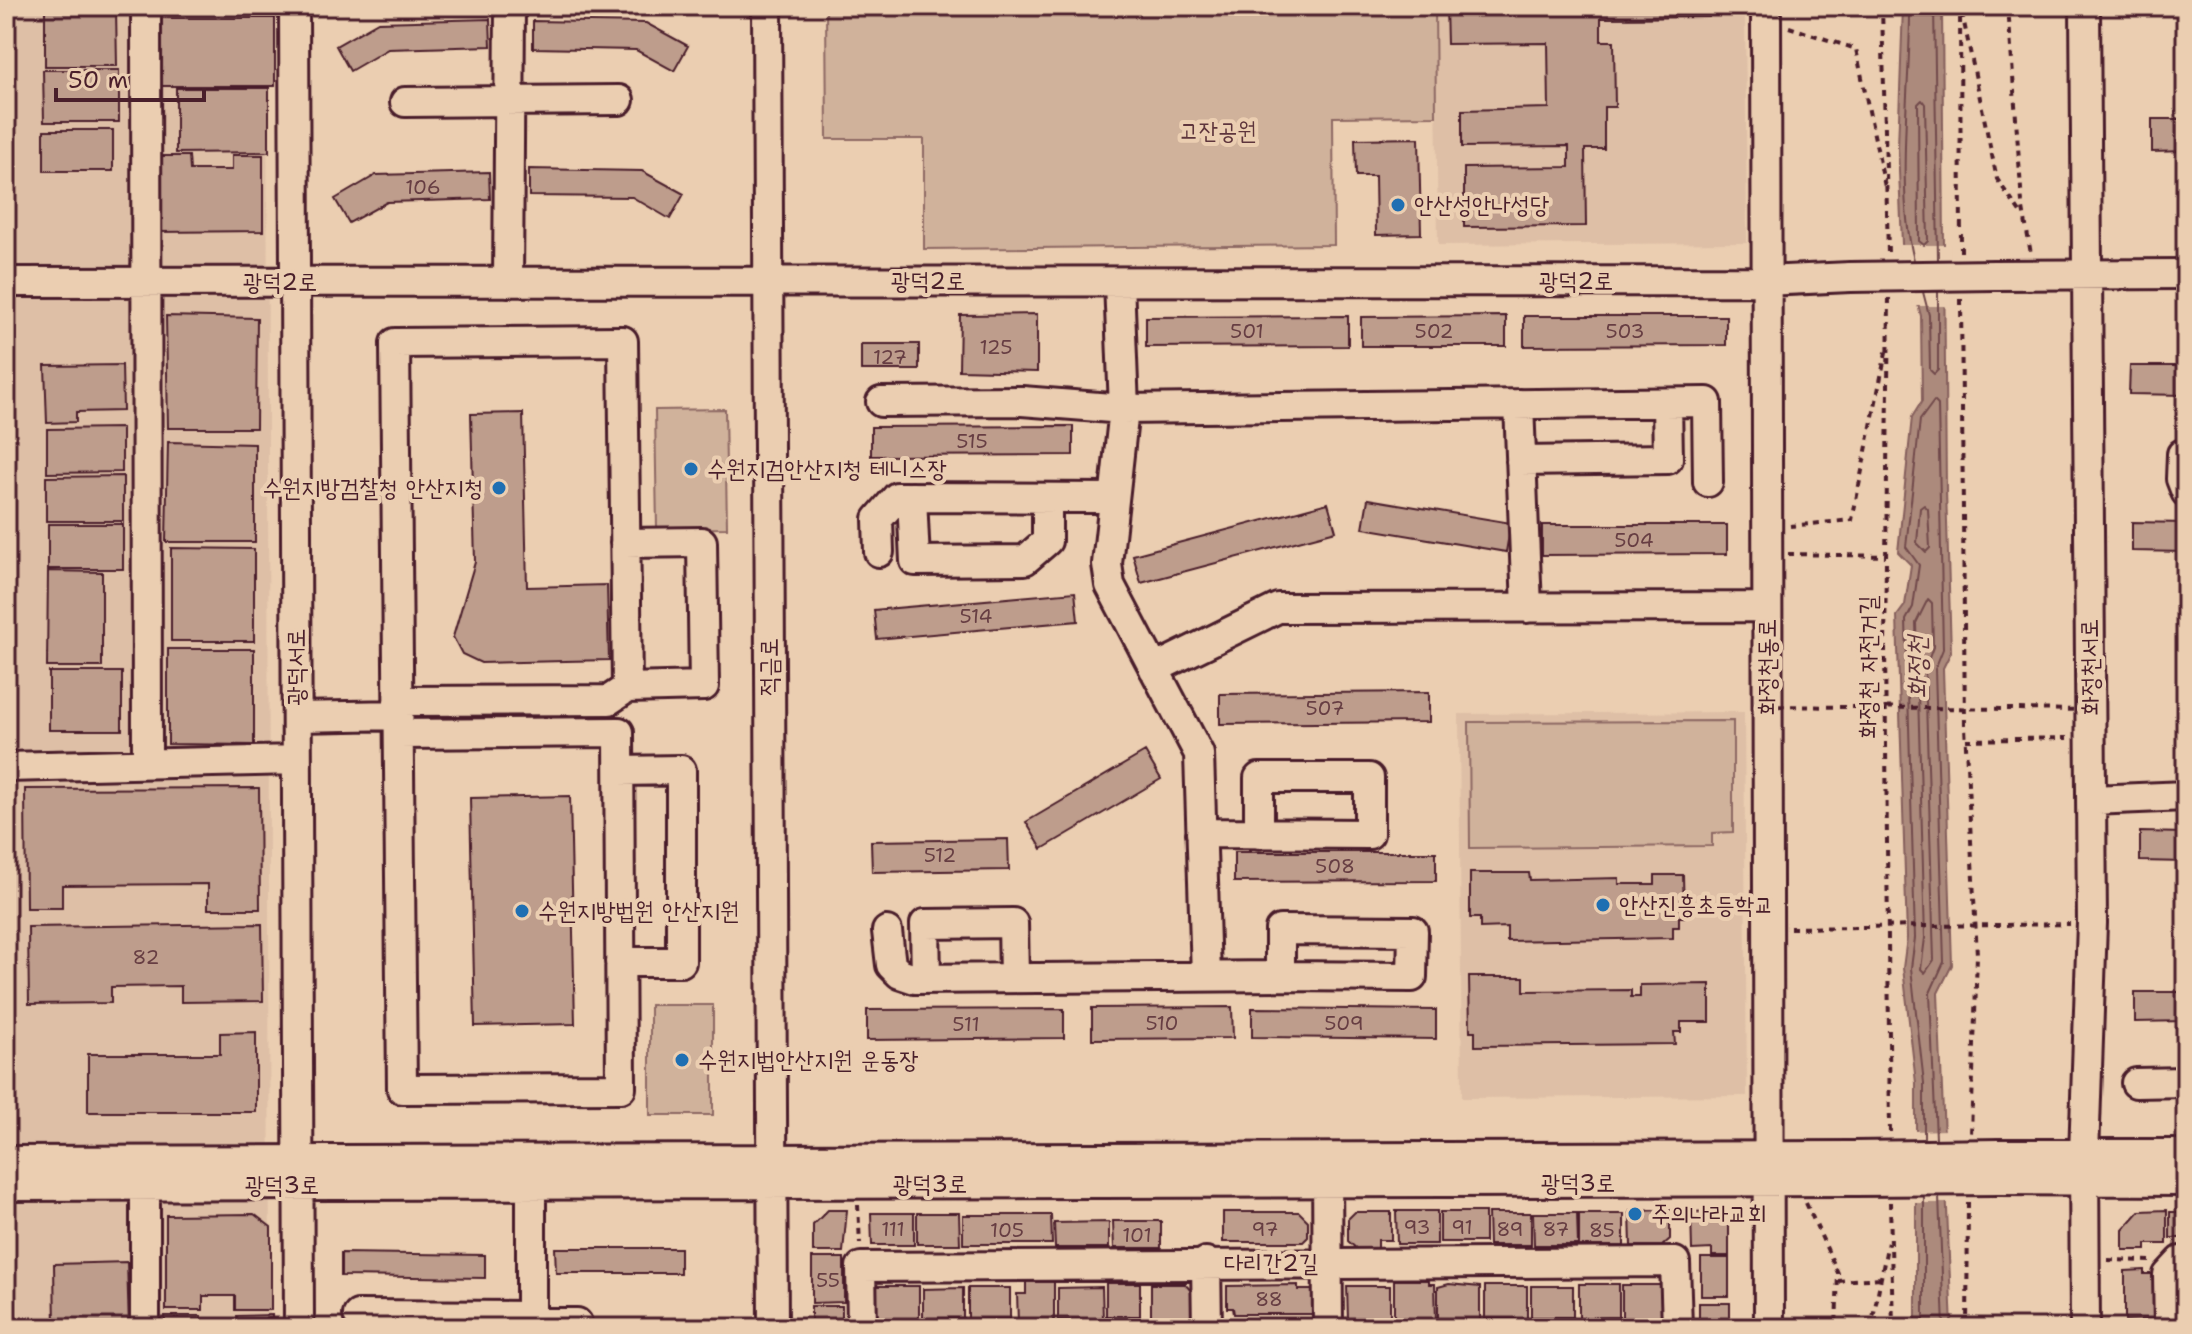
<svg xmlns="http://www.w3.org/2000/svg" width="2192" height="1334" font-family="'Shantell Sans','Poor Story',sans-serif">
<rect width="100%" height="100%" fill="#ebceb1"/>
<filter id="ink" filterUnits="userSpaceOnUse"><feTurbulence type="fractalNoise" baseFrequency=".0125" numOctaves="2"/><feDisplacementMap in="SourceGraphic" scale="16" xChannelSelector="R" yChannelSelector="G"/><feConvolveMatrix kernelMatrix="1 2 1 2 8 2 1 2 1" color-interpolation-filters="sRGB"/></filter>
<g filter="url(#ink)">
<!-- built -->
<path fill="#debfa6" d="M6 6H267L270 1328H6Z
M1435 6H1745L1747 243 1438 245Z
M1744 712 1747 1096 1462 1098 1459 714Z"/>
<!-- green -->
<path fill="#d0b29b" stroke="#8d6863" stroke-width="2" d="M826 6H1435L1436 116 1333 117 1334 245 924 249V139H827Z
M725 409 727 528 657 529 655 410Z
M1733 721V832L1712 833V846L1470 848 1469 722Z
M650 1005H713V1115H650Z"/>
<!-- water -->
<path fill="#ac8a7c" stroke="#855f5c" stroke-width="2" d="M1903 6H1942L1946 490 1951 652 1943 668 1952 965 1938 993 1952 1328H1916V1083L1903 968 1907 938 1897 616 1905 605 1911 565 1898 552 1912 417 1922 401 1921 316 1902 244 1898 147Z"/>
<!-- pier -->
<path fill="#ebceb1" d="M1898 245H1950V306H1914Z
M1948 1130 1951 1203H1912V1131Z"/>
<g fill="none" stroke-linecap="round" stroke-linejoin="round">
<!-- shore -->
<path stroke="#714a4b" stroke-width="2" d="M1910 6C1911 83 1895 187 1914 260
M1934 6 1938 260
M1922 100 1925 104 1928 241 1924 245 1919 241 1918 104Z
M1923 292 1929 315 1930 370 1934 374 1938 370V292
M1924 505 1928 509 1930 548 1926 552 1917 543 1920 508Z
M1928 599 1932 603 1933 647 1925 669 1934 960 1925 973 1921 969 1925 938 1916 623Z
M1924 1139V1083L1911 968 1915 938 1906 620 1913 607 1919 565 1906 547 1920 420 1934 401 1938 405 1943 649 1935 669 1944 962 1930 993 1936 1139
M1939 1196 1944 1328
M1924 1328V1197"/>
</g>
<!-- building -->
<path fill="#be9d8c" stroke="#4a1f2b" stroke-width="2" d="M1446 6H1709V17L1601 18V41H1614L1615 107H1604V149H1585L1586 226 1464 227V168L1569 167V146L1462 147V110L1549 108 1548 43 1447 44Z
M45 10H116L117 66H45Z
M157 18H275V86H158Z
M490 19 491 46 388 49 350 71 336 46 378 22Z
M533 21 646 23 688 46 674 71 636 50 533 48Z
M43 70H119V122H44Z
M176 88H269V152L176 153Z
M2152 119H2186V151L2152 152Z
M44 130H113V171H44Z
M1419 138 1421 234 1376 235 1375 176H1356L1355 139Z
M232 155H263V231L156 232 155 156H189L190 170H232Z
M529 169 642 171 684 194 670 219 632 197 529 196Z
M489 172 490 199 387 202 349 223 335 199 376 175Z
M1037 314V372L959 370 960 315Z
M166 316 257 318 256 428H168Z
M1348 316V346L1146 347V317Z
M1506 316V346H1361V317Z
M1524 316H1726V345L1524 346Z
M861 344H919V370H861Z
M122 365 123 411 76 412V422L47 423 45 366Z
M2130 366H2186V395L2129 394Z
M523 413 527 587 607 585 609 660 481 663 462 654 453 637 475 562 471 414Z
M1073 426V455L871 456V427Z
M122 428V472L47 473V429Z
M168 442 255 444V542H166Z
M123 476V521H46V477Z
M1368 499 1511 523 1506 552 1363 528Z
M1328 503 1336 531 1141 583 1133 555Z
M2132 522 2186 523V552L2132 551Z
M48 524H123V569H48Z
M1542 525H1727V554L1542 555Z
M171 548 254 549V641H171Z
M48 571 102 572V667H47Z
M1075 592 1078 621 877 639 874 610Z
M168 649H254V745L168 744Z
M49 672H122V730H49Z
M1429 692V722L1220 724V694Z
M1145 752 1161 779 1042 849 1026 822Z
M259 788 260 909H208V884L62 885V908H26L25 789Z
M570 796 575 1024 475 1026 470 798Z
M2140 832 2186 833V862L2140 861Z
M1008 839 1009 870 872 872 871 841Z
M1234 852H1436V881L1234 882Z
M1470 873H1529L1530 880 1619 878V884H1655V875H1683L1684 917H1679V927H1673V938L1507 941V927L1480 928V918H1470Z
M262 924 263 1001 181 1002V986L111 987V1003L29 1004 28 927Z
M1469 977H1524V991L1631 990V997H1640V985L1710 984V1022H1681V1032H1674L1675 1044 1475 1046V1031H1470Z
M2135 992H2186V1021L2135 1022Z
M1232 1007 1233 1038 1092 1039V1008Z
M1252 1008 1436 1010V1039L1252 1037Z
M1064 1009V1038L867 1040V1010Z
M256 1032V1112H88V1054H220V1033Z
M828 1210H847L843 1252H813V1225Z
M1670 1210V1239L1662 1246H1631L1630 1211Z
M2167 1210V1244H2146V1250H2123V1230L2140 1211Z
M1396 1211H1437V1244H1397Z
M1713 1211 1729 1226V1256H1712V1249L1692 1250 1691 1212Z
M1223 1212H1299L1308 1221V1237L1303 1242H1223Z
M1355 1212H1391V1240H1378V1250H1358L1348 1241V1219Z
M1440 1212H1485V1242H1440Z
M2170 1212H2186V1238H2170Z
M871 1213H914V1245H872Z
M917 1213H959L960 1244H917Z
M1488 1213H1531V1245H1489Z
M1533 1213H1577L1578 1245H1534Z
M254 1214 271 1227V1310H235V1296H203V1310H166V1215Z
M1579 1214H1624V1246H1579Z
M963 1215H1051L1052 1244H963Z
M1113 1221H1161V1248H1114Z
M1109 1222V1248H1055L1054 1223Z
M555 1248H680V1273H556Z
M341 1253 485 1255V1278L341 1276Z
M812 1258H844V1302L812 1303Z
M1701 1258H1729V1296H1701Z
M127 1262 129 1328H55L54 1264Z
M2144 1270V1274H2154L2155 1319 2125 1320V1271Z
M1026 1279H1054V1321L1018 1322 1017 1294H1026Z
M1394 1280H1429V1284H1435L1436 1321H1394Z
M1106 1283H1140V1316H1106Z
M1151 1284H1185L1192 1292 1193 1319 1151 1320Z
M1449 1284 1480 1287V1320L1438 1321V1287Z
M1579 1284H1619V1317L1579 1318Z
M1298 1285V1290H1312V1314H1234L1233 1308H1227V1286Z
M1622 1285H1665V1320H1622Z
M877 1286H919V1322H877Z
M1347 1286H1390V1319L1348 1320Z
M1485 1286H1527V1319H1485Z
M1531 1286H1573V1317H1531Z
M1102 1287 1103 1319 1058 1320V1288Z
M963 1288V1318L923 1319V1289Z
M968 1288H1010V1319L968 1320Z
M1699 1303H1730V1328H1699Z
M811 1306H842V1328H811Z
M272 1315V1328H237V1316Z
M165 1316H201V1328H165Z
M2125 1323H2155V1328H2125Z
M1487 1325H1523V1328H1487Z"/>
<g fill="none" stroke-linecap="round" stroke-linejoin="round">
<!-- minor casing -->
<g stroke="#4a1f2b" stroke-width="34">
<path id="minor" d="M146 6 147 763
M294 6 299 1328
M767 6 773 1328
M1766 6 1769 1328
M405 102 619 100
M1995 275 2186 274
M6 282 1766 281 1850 277
M508 282 510 6
M1119 282 1124 409 1107 564 1110 585 1199 754 1206 976
M881 402 1022 401 1124 409 1707 402 1708 482
M1519 404 1527 608
M2186 453 2182 454 2181 479 2186 492
M1521 461 1668 459 1667 403
M912 497 915 561 1025 560 1047 541V498
M879 552 878 519 897 497 1114 498
M1154 669 1278 608 1767 607
M398 701 609 700 627 688
M297 717 398 715
M399 734 619 732 621 1088 402 1089 395 343 623 341 627 688 704 686 702 542 625 543
M6 767 295 760
M620 771 681 770V962H620
M2092 800 2186 796
M1201 833 1369 834V778H1259V834
M1280 930 1413 931 1412 977 1280 976Z
M887 931 891 965 900 974 915 979 1280 976
M926 979 925 924 1013 923 1014 978
M2136 1083 2186 1082
M1999 1154H2186
M6 1161 1854 1156
M1327 1165 1328 1328
M1999 1180 2186 1181
M531 1185V1328
M6 1186 1855 1181
M145 1186V1328
M1206 1262 1207 1328
M358 1315 530 1316
M531 1323H577V1328
M862 1328 861 1267 1675 1262 1677 1328
M2085 1328 2084 1155 2092 923 2085 6
M2169 1328 2168 1275 2181 1261H2186"/>
</g>
<!-- path -->
<path stroke="#4a1f2b" stroke-width="4" stroke-dasharray="6 6" stroke-linecap="butt" d="M1882 6 1888 254
M1960 6 1961 254
M2008 6 2022 203 2031 254
M1962 13 1997 179 2023 217
M1789 27 1856 49 1885 187
M1889 298 1885 648 1890 1134
M1961 299 1965 727 1977 955 1971 1134
M1790 526 1852 520 1887 347
M1788 554 1886 556
M1966 740 2067 738
M1790 928 2070 924
M1890 1202 1893 1328
M1806 1203 1838 1273 1836 1328
M858 1205 860 1244
M2108 1260 2151 1261
M1838 1281 1881 1278
M1871 1328 1888 1242
M1967 1328 1968 1202"/>
<!-- minor -->
<use href="#minor" stroke="#ebceb1" stroke-width="28"/>
<!-- minor-bridge casing -->
<g stroke="#4a1f2b" stroke-width="34" stroke-linecap="butt">
<path id="minor-bridge" d="M1850 277 1995 275
M1854 1156 1999 1154
M1855 1181 1999 1180"/>
</g>
<!-- path-bridge -->
<path stroke="#4a1f2b" stroke-width="4" stroke-dasharray="6 6" stroke-linecap="butt" d="M1767 706 2091 710"/>
<!-- minor-bridge -->
<use href="#minor-bridge" stroke="#ebceb1" stroke-width="28"/>
</g>
</g>
<!-- markers -->
<g fill="#1f6fb2" stroke="#ebceb1" stroke-width="3">
<circle cx="1398" cy="205" r="8"/>
<circle cx="691" cy="469" r="8"/>
<circle cx="499" cy="488" r="8"/>
<circle cx="1603" cy="905" r="8"/>
<circle cx="522" cy="911" r="8"/>
<circle cx="682" cy="1060" r="8"/>
<circle cx="1635" cy="1214" r="8"/>
</g>
<g text-anchor="middle" stroke-width="8" stroke-linejoin="round" paint-order="stroke">
<!-- number labels -->
<g font-size="20" fill="#673e43">
<text x="423" y="194">106</text>
<text x="1247" y="338">501</text>
<text x="1434" y="338">502</text>
<text x="1625" y="338">503</text>
<text x="996" y="354">125</text>
<text x="890" y="364">127</text>
<text x="972" y="448">515</text>
<text x="1634" y="547">504</text>
<text x="976" y="623">514</text>
<text x="1325" y="715">507</text>
<text x="940" y="862">512</text>
<text x="1335" y="873">508</text>
<text x="146" y="964">82</text>
<text x="1162" y="1030">510</text>
<text x="1344" y="1030">509</text>
<text x="966" y="1031">511</text>
<text x="1417" y="1234">93</text>
<text x="1462" y="1234">91</text>
<text x="893" y="1236">111</text>
<text x="1265" y="1236">97</text>
<text x="1510" y="1236">89</text>
<text x="1556" y="1236">87</text>
<text x="1007" y="1237">105</text>
<text x="1602" y="1237">85</text>
<text x="1137" y="1242">101</text>
<text x="828" y="1287">55</text>
<text x="1269" y="1306">88</text>
</g>
<!-- park labels -->
<g font-size="24" fill="#5e353c" stroke="#ebceb1">
<text x="1218" y="139">고잔공원</text>
</g>
<!-- poi labels -->
<g font-size="24" fill="#4a1f2b" stroke="#ebceb1" text-anchor="start">
<text x="1414" y="213">안산성안나성당</text>
<text x="707" y="477">수원지검안산지청 테니스장</text>
<text x="483" y="496" text-anchor="end">수원지방검찰청 안산지청</text>
<text x="1619" y="913">안산진흥초등학교</text>
<text x="538" y="919">수원지방법원 안산지원</text>
<text x="698" y="1068">수원지법안산지원 운동장</text>
<text x="1651" y="1222">주의나라교회</text>
</g>
<!-- street labels -->
<g font-size="24" fill="#4a1f2b" stroke="#ebceb1">
<text x="928" y="289">광덕2로</text>
<text x="1576" y="289">광덕2로</text>
<text x="280" y="290">광덕2로</text>
<text transform="translate(296 667) rotate(-90)" y="8">광덕서로</text>
<text transform="translate(769 667) rotate(-90)" y="8">적금로</text>
<text transform="translate(1767 667) rotate(-90)" y="8">화정천동로</text>
<text transform="translate(1868 667) rotate(-90)" y="8">화정천 자전거길</text>
<text transform="translate(2090 667) rotate(-91)" y="8">화정천서로</text>
<text x="1578" y="1191">광덕3로</text>
<text x="930" y="1192">광덕3로</text>
<text x="282" y="1193">광덕3로</text>
<text x="1271" y="1271">다리간2길</text>
</g>
<!-- water labels -->
<g font-size="26" font-style="italic" fill="#5e343b" stroke="#ebceb1">
<text transform="translate(1917 667) rotate(-91)" y="9">화정천</text>
</g>
</g>
<!-- margin -->
<rect width="2192" height="1334" fill="none" stroke="#ebceb1" stroke-width="32"/>
<rect x="16" y="16" width="2160" height="1302" fill="none" stroke="#4a1f2b" stroke-width="3" filter="url(#ink)"/>
<!-- scale -->
<path d="M56 88v12h148v-12" fill="none" stroke="#4a1f2b" stroke-width="4"/>
<text x="68" y="88" font-size="24" fill="#4a1f2b" stroke="#ebceb1" stroke-width="6" paint-order="stroke">50 m</text>
</svg>
